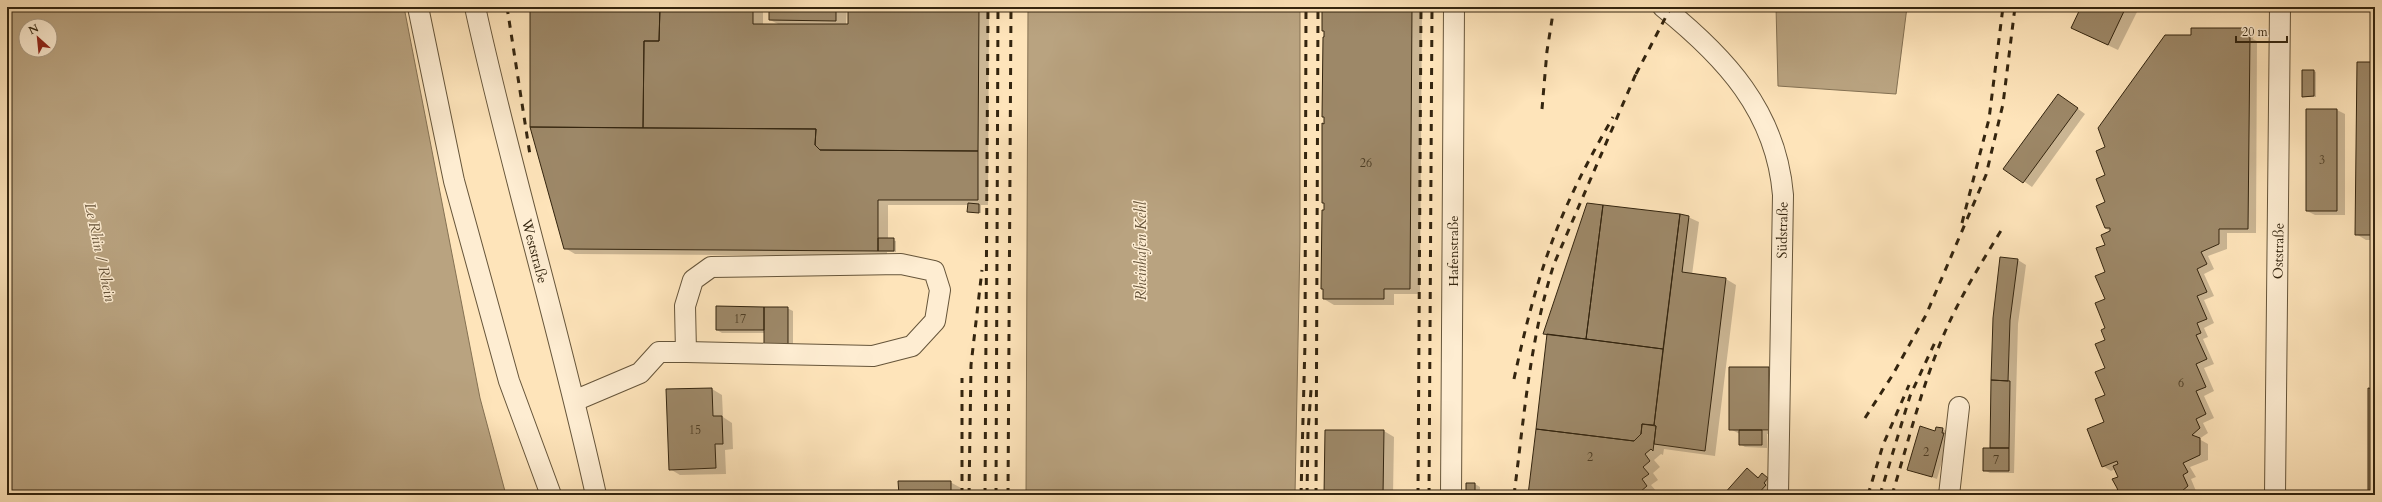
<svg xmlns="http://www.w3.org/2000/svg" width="2382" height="502" font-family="Cardo,serif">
<rect width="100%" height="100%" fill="#fee4ba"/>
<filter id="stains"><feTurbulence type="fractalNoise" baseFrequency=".005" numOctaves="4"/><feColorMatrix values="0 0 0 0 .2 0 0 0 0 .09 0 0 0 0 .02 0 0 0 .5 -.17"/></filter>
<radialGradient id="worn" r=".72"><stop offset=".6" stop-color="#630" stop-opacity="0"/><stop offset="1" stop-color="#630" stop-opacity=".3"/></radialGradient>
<!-- water -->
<path fill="#b9a380" stroke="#847153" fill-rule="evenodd" d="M7 7H404L480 398 506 495H7ZM26 26H50V50H26Z
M1028 7H1300V241L1295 495H1026Z
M1776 7H1907L1896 94 1778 86Z"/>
<!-- shadow -->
<path fill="#0003" fill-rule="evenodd" d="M531 7H763V25H780L770 20V7H847L846 25H849V7H989L988 205H981V213L968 211 969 205H888V239L896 241V252H887V256L575 254 565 248Z
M1324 7H1422L1420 294H1394V305H1334L1324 299 1325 204 1323 203 1325 38Z
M2082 7H2142L2140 11 2138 10 2118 50 2082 33Z
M2246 29 2254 34 2253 39 2257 41 2256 233H2227V249L2208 256 2214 269 2204 274 2214 296 2204 300 2214 323 2204 328 2208 337 2203 339 2214 364 2204 368 2214 391 2204 396 2214 418 2203 423 2208 433 2199 439 2208 444V460L2190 467 2196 477 2191 479 2196 491 2190 495H2114L2119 492V478L2115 469 2111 471 2103 466 2106 422V245L2111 232 2105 228 2107 148 2192 36Z
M2375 63V240H2366L2356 234Z
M2314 71 2316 72V97H2305L2303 96Z
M2066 100 2085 114 2032 187 2005 168Z
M2337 110 2345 114V215H2315L2307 211Z
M1588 204 1688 217 1699 222 1692 275 1726 279 1736 285 1715 456 1664 449 1663 455 1661 454 1654 460 1660 467 1653 473 1658 480 1651 485 1657 492 1654 495H1529L1548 336 1544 334Z
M2001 258 2018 260 2026 265 2018 324 2014 473H1990L1984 470 1991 449Z
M787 308 793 311V346L765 343V333H722L717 330Z
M1730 368H1769L1777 373V434H1767V448L1745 447 1740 444V434L1730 429ZM1738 429H1774V431H1738Z
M712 389 722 395 723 417 732 423 733 449 725 450 726 474 680 475 670 469 667 390Z
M1943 429 1948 432 1949 437 1937 479 1908 469 1936 432Z
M1384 431 1394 437 1393 495H1325Z
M1747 469 1760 478 1763 475 1770 479 1769 495H1725Z
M950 482 961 488 960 495H900Z
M1475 484 1480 487V495H1467Z"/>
<!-- building -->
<path fill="#9d8868" stroke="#34250f" d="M530 7H660L659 41H644L643 128 530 127Z
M660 7H753V24H848V7H979L978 151 820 150 815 145 816 129 643 128 644 41H659Z
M769 7H836V21L769 20Z
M1322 7H1412L1410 289H1384V299H1323V289H1321L1322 210H1324V203H1322V123L1324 124V117H1322L1323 37H1324V31H1322Z
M2081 7H2126L2108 45 2071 28Z
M2191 28H2246V36H2250L2248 229H2219V244L2201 252 2207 264 2197 269 2207 292 2197 296 2207 319 2197 323 2201 333 2196 335 2207 359 2196 364 2206 387 2196 391 2206 414 2196 419 2200 428 2192 435 2200 438V455L2183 463 2188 472 2183 475 2188 486 2182 491 2186 495H2113V493L2118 491 2117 488 2112 479 2118 477 2113 466 2118 464 2117 461 2102 467 2087 429 2104 422 2095 399 2105 395 2095 372 2105 368 2095 344 2105 340 2101 330 2105 328 2095 303 2105 299 2095 276 2105 272 2096 248 2105 245 2101 235 2110 231V228H2105L2096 206 2105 202 2096 179 2105 175 2096 151 2105 147 2098 128 2165 35H2191Z
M2357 62H2375V235H2355Z
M2302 70H2314V96L2302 97Z
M2058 94 2078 108 2023 183 2003 169Z
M2306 109H2337V211H2306Z
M530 127 816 129 815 145 820 150 978 151V200H878V251L564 249Z
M968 203 979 204V213L967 212Z
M1587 203 1603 205 1586 339 1543 334Z
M1603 205 1680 214 1663 349 1586 339Z
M1680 214 1689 216 1682 272 1726 278 1705 451 1654 444 1656 426 1654 425Z
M878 238H894V251H878Z
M2000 257 2018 259 2010 320 2008 381 1991 380 1993 318Z
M716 306 764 307V330H716Z
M764 307H788V344H764Z
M1547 334 1663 349 1654 425 1642 424 1641 434 1634 441 1536 429Z
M1729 367H1769V430H1729Z
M1991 380 2010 381 2009 448H1990Z
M712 388 713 416H722L723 444H715L716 468 669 470 666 389Z
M2368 388 2375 389V495H2368Z
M1642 424 1656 426 1653 451 1651 449 1645 454 1650 461 1643 467 1649 474 1642 479 1647 486 1640 492 1643 495H1528L1536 429 1634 441 1641 434Z
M1920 426 1935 431 1936 427 1943 428 1942 433H1944L1932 477 1907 470Z
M1325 430H1384L1383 495H1324Z
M1739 430H1762V445H1739Z
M1983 448H2009V471H1983Z
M1747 468 1758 478 1762 473 1768 478 1764 483 1766 485 1757 495H1723Z
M898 481H951V495H899Z
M1466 483H1475V495H1466Z
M646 493 899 495H646Z"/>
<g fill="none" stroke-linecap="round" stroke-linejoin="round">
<!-- minor casing -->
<g stroke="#66553a" stroke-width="22">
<path id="minor" d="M418 7 454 181 509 381 551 495
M475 7C511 171 560 331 596 495
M1663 7C1725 57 1776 111 1783 195L1778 495
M574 401 640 373 659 352H686L873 356 912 346 935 321 940 290 934 271 901 264 711 267 693 280 685 306 686 352
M1451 495 1454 7
M1949 495 1959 407
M2275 495 2280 7"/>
</g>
<!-- minor -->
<use href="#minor" stroke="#feedd2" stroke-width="20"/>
<!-- rail -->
<path stroke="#34250f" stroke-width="3" stroke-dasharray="7 7" stroke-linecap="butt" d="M507 7 530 155
M1636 74 1671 7
M1542 109 1547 51 1554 7
M1962 223 1989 119 2003 7
M1514 379C1527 319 1542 260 1568 203 1581 174 1597 145 1613 117
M1865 418 1892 376 1926 315 1986 175 2003 104 2015 7
M962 495V378
M969 495 971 365 982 270
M985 495 988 7
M996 495 998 7
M1008 495 1011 7
M1301 495 1305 343 1306 7
M1307 495 1308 432 1311 390
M1316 495 1318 7
M1418 495 1421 7
M1429 495 1432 7
M1514 495C1524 418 1530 338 1554 264L1638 69
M1868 495 1883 445 1909 385
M1880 495 1910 396 1936 340
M1892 495C1908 443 1921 389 1942 339 1958 300 1980 265 2002 229"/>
</g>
<g text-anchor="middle" stroke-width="3" stroke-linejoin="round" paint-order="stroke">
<!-- number labels -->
<g font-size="12" fill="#4e3e25">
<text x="2322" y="164">3</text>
<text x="1366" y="167">26</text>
<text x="740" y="323">17</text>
<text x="2181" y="387">6</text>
<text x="695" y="434">15</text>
<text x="1926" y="456">2</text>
<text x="1590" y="461">2</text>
<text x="1996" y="464">7</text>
</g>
<!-- street labels -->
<g font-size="14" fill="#34250f" stroke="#feedd2">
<text transform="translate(1782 230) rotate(-89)" y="5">Südstraße</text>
<text transform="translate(535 251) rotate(75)" y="5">Weststraße</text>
<text transform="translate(1453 251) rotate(-90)" y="5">Hafenstraße</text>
<text transform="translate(2278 251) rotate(-89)" y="5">Oststraße</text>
</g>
<!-- water labels -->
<g font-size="15" font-style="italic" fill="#635137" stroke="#feedd2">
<text transform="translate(1141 251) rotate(-90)" y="5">Rheinhafen Kehl</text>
<text transform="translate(100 252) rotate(78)" y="5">Le Rhin / Rhein</text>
</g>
</g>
<!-- margin -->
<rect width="2382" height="502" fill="none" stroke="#fee4ba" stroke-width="24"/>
<rect x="8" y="8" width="2366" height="486" fill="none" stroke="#34250f" stroke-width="2"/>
<rect x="12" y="12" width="2358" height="478" fill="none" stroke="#34250f"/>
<!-- north arrow -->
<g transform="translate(38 38) rotate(333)"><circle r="19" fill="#feedd2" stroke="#ad9d84"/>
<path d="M0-3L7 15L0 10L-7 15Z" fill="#8f2418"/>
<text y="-6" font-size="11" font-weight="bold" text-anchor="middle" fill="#34250f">N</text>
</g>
<!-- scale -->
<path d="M2236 36v6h51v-6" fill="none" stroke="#34250f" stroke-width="2"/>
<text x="2242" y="36" font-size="12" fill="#34250f" stroke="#feedd2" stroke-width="3" paint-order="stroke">20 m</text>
<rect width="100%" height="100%" filter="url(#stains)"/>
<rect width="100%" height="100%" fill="url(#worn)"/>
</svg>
